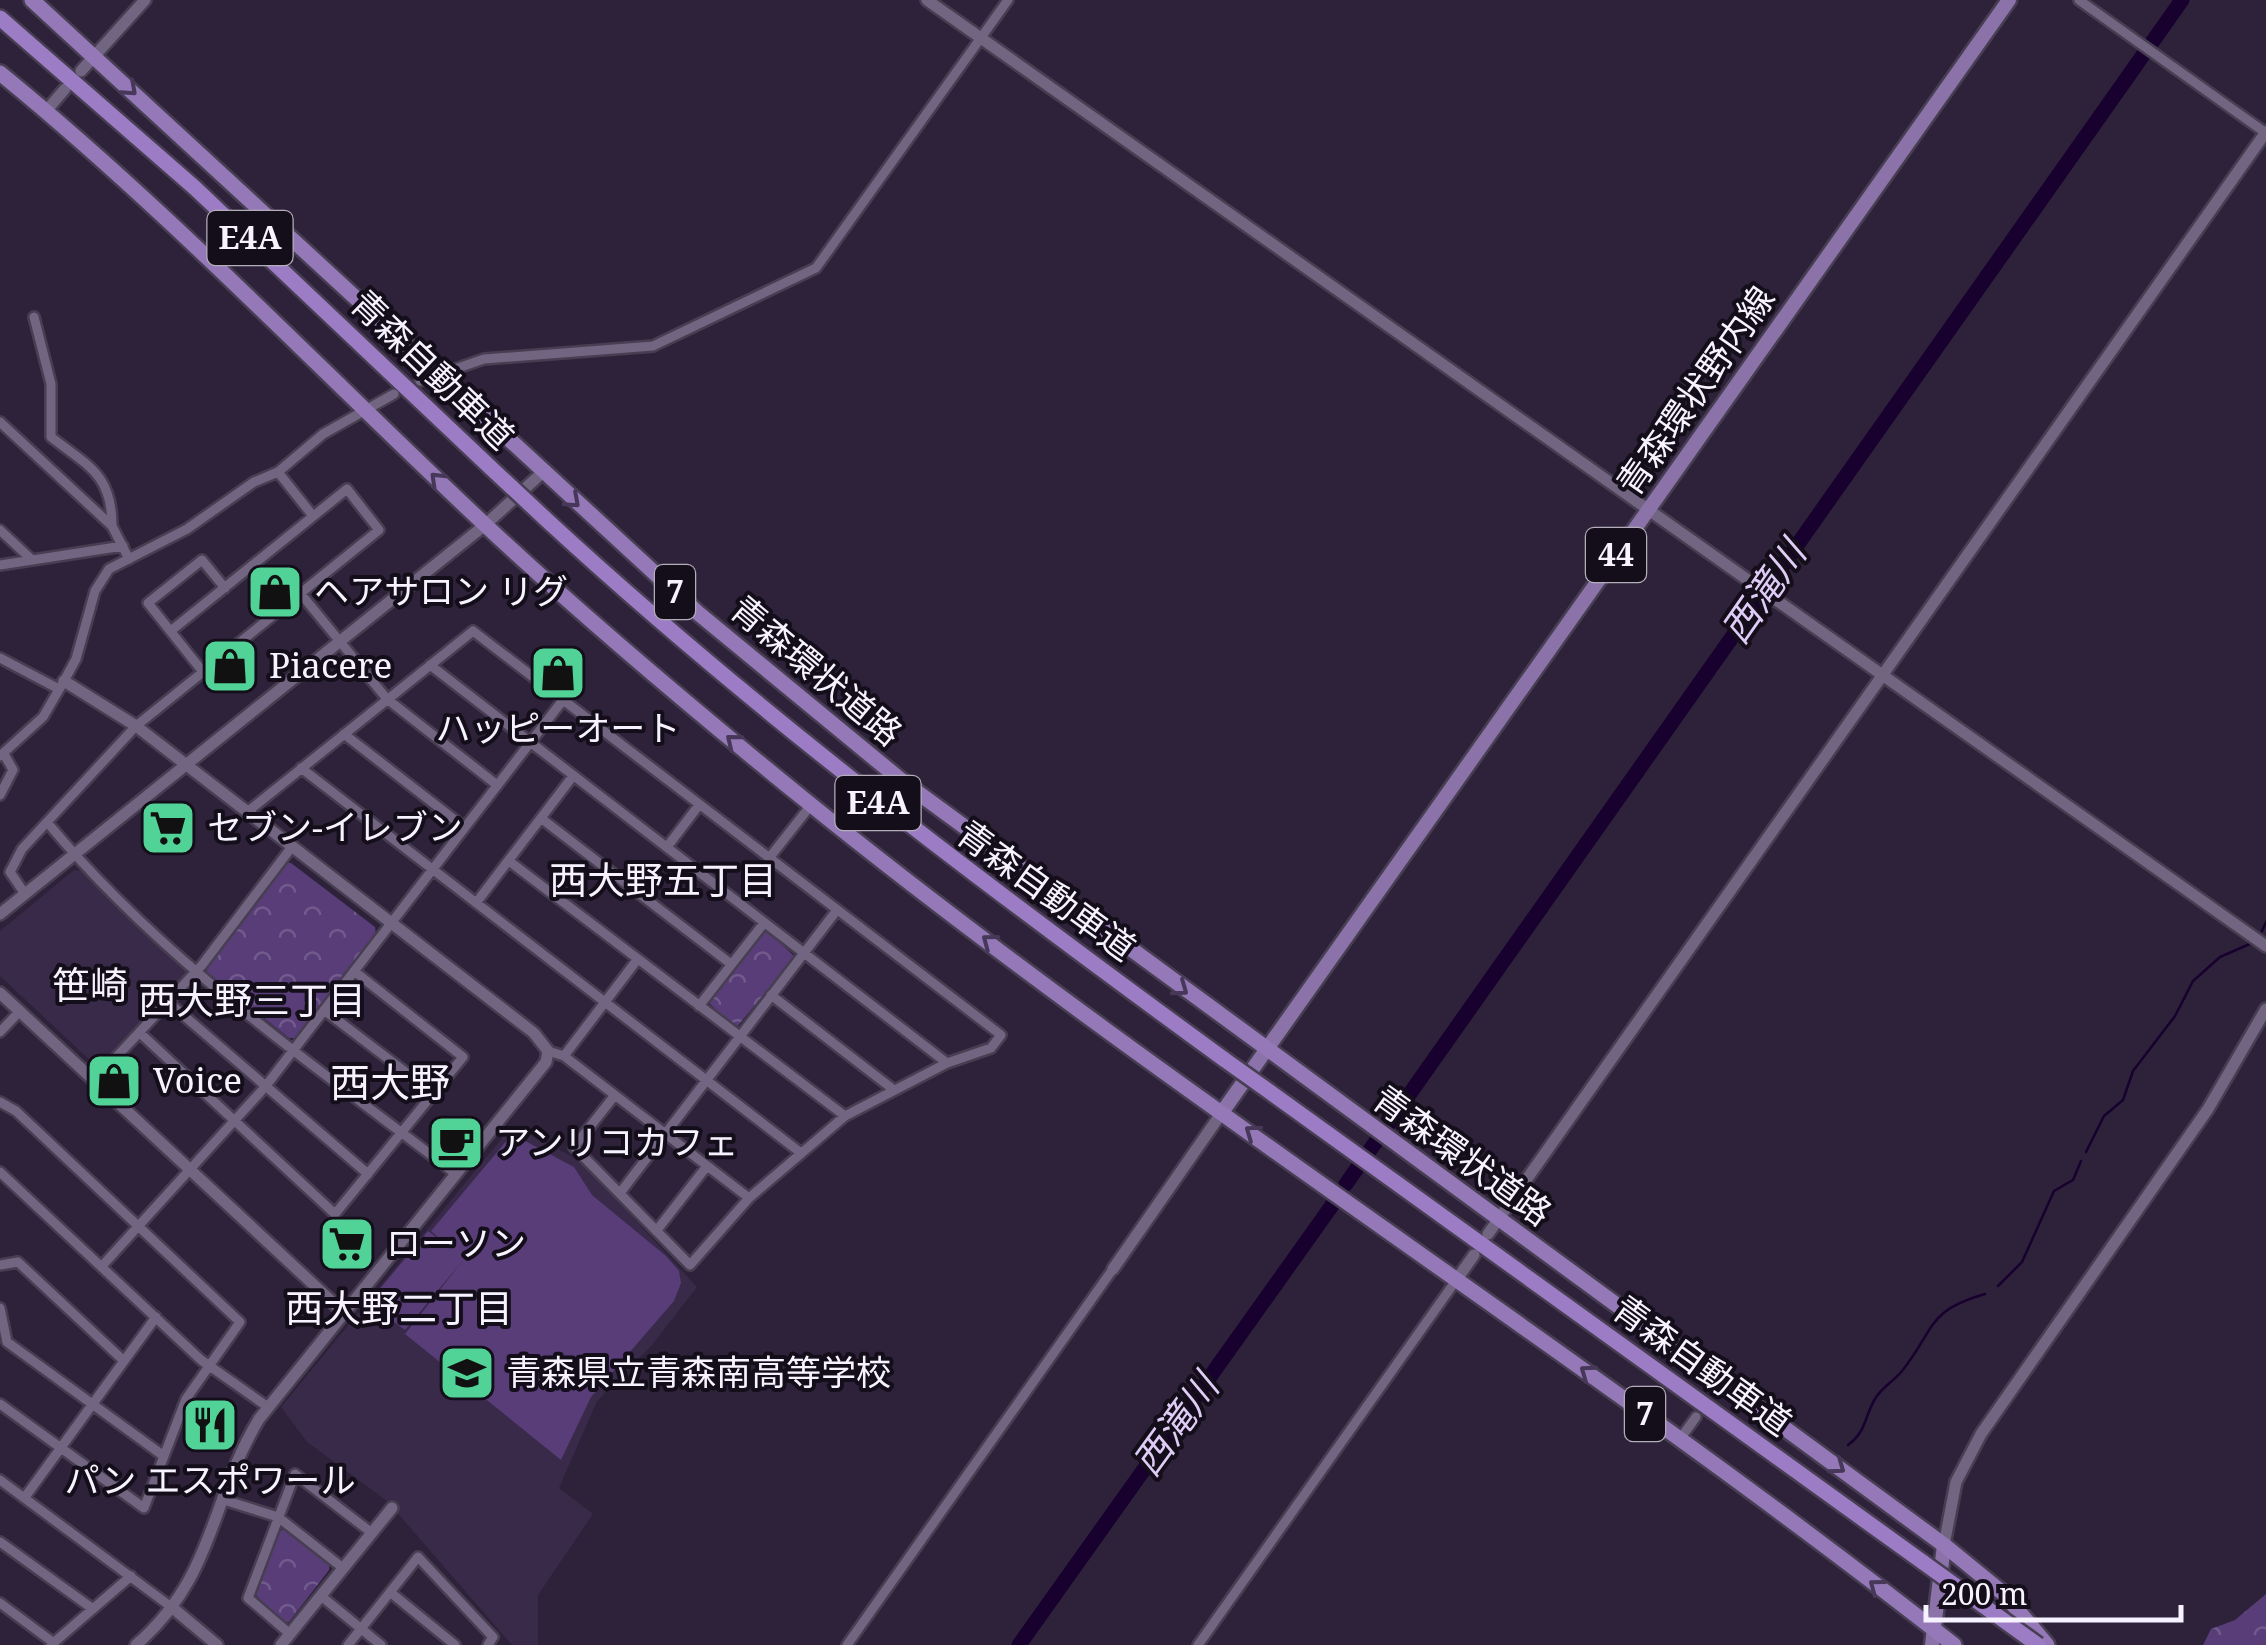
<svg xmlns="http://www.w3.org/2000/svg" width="2266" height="1645" font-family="'Noto Serif','Noto Sans JP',serif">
<defs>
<pattern id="forest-crowns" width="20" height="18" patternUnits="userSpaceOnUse" patternTransform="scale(2.5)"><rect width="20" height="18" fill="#583d78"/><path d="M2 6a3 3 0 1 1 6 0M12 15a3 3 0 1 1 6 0" fill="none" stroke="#715a8c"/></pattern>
</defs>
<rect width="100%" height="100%" fill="#2d223a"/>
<!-- built -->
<path fill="#382a48" d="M74 870 83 871 187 969V975L103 1065H95L0 976V931Z
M512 1126 581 1161 697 1287 652 1345 597 1401 559 1488 593 1514 538 1595V1645H512L387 1501 307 1442 281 1407Z"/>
<!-- forest -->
<path fill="url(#forest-crowns)" d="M286 863H291L375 927 376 935 296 1038H289L207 972V966Z
M768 931 795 957 736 1028 709 1003 762 932Z
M285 1529 329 1564V1570L289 1622 282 1623 256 1595 280 1531Z
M2266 1594V1645H2203L2211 1629 2235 1620Z"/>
<!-- garden -->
<path fill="#583d78" d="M512 1134 574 1167 592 1195 666 1256 679 1271 681 1283 674 1301 591 1397 561 1460 405 1334 464 1259 405 1330 368 1303 428 1231 444 1243 431 1231Z"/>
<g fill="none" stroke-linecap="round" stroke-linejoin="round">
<!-- stream -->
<path stroke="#18002f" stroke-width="2.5" d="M2262 931 2266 922
M2086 1152 2104 1116 2123 1100 2133 1071 2175 1016 2193 981 2220 957 2252 943
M1998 1286 2022 1262 2054 1191 2073 1180 2081 1161
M1848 1445C1867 1431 1864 1417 1875 1399 1881 1388 1894 1381 1902 1371 1936 1328 1926 1311 1985 1294"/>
<!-- river -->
<path stroke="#18002f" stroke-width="15" d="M1346 1184 2182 0
M1019 1645 1333 1204"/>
<!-- minor-tunnel -->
<path stroke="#4b4158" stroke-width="9" stroke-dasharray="9 4.5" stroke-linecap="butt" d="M1696 1417 1712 1395"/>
<!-- minor casing -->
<g stroke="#473e52" stroke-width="14">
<path id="minor" d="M2079 0 2266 133
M34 317 51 384V437C88 466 112 474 112 526
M420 381 484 359 653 346 816 268 1008 0
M0 422 112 526 129 559
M278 472 313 516
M0 530 31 559
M0 565 123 546
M301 594 387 699 497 785
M0 658 59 689
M430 665 947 1063
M203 672 148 603 202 560 225 588
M344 734 464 827
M0 756 43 717 64 681 76 659 95 591 109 569 187 529 254 482 278 472 323 434 394 394
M301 768 801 1153
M0 795 13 770 4 754
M246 813 473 631 1001 1035 991 1048 947 1063 845 1116 749 1198 690 1265 574 1147 615 1095
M542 819 731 964
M47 822C162 961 314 1065 456 1174
M667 847 699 805
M770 857 811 805
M509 861 845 1116
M25 894 10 872 22 849 136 726 379 530 347 489 172 630
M476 903 573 776
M771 995 894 1090
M168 1002 368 1174
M699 1006 764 923
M324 1010 433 1093
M0 1032 20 1011
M140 1033 335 1214 463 1057 354 971
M548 1051 564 1056 749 1198
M564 1056 637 960
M94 1081 202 965 291 848
M0 1102 16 1111 240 1322 186 1399 144 1508 0 1404
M0 1172 201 1360 268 1407
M620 1193 837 910
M657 1230 707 1166
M0 1265 18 1262 124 1361
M102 1266 265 1087 563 700
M0 1308 7 1342 161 1454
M1680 1439 1696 1417
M0 1480 174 1609
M25 1497 156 1317
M224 1500 278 1517 343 1568
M0 1542 93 1609
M390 1592 455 1645
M321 1596 381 1645
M0 1603 54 1643
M290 1634 248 1598 295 1474 372 1533
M51 1645 131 1576
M348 1645 418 1557 493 1637 488 1645
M847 1645 1113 1269
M1198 1645 1457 1279"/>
</g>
<!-- tertiary casing -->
<g stroke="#473e52" stroke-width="16">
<path id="tertiary" d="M927 0 2266 946
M81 71 145 0
M46 111 65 89
M64 681 136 726 534 1033 548 1051 546 1062 259 1419C209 1502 216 1575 136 1645
M0 914 485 525 542 473
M0 993 343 1312
M1488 1234 2266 132
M1113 1269 1223 1111
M1457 1279 1474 1255
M1944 1545 1956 1482 1981 1434 2208 1109 2266 1009
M174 1609 217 1645
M281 1645 392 1508"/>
</g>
<!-- primary casing -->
<g stroke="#473e52" stroke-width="19">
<path id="primary" d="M1223 1111 2009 0
M1932 1645 1944 1545"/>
</g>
<!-- trunk casing -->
<g stroke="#473e52" stroke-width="20">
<path id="trunk" d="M32 0 698 613 902 781 1944 1545 2004 1594 2047 1645
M0 73C169 211 321 371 480 520 584 618 694 710 805 800 1175 1099 1580 1351 1954 1645"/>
</g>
<!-- motorway casing -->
<g stroke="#473e52" stroke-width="20">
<path id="motorway" d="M0 18 195 188 491 468
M550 523C763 719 992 890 1225 1060
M1270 1092 1924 1563"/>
</g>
<!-- minor -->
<use href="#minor" stroke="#716581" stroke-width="9"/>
<!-- tertiary -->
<use href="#tertiary" stroke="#716581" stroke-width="11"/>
<!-- primary -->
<use href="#primary" stroke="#8b73aa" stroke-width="14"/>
<!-- trunk -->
<use href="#trunk" stroke="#9478b8" stroke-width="15"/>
<!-- motorway -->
<use href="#motorway" stroke="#9d7cc6" stroke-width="15"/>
<!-- motorway-bridge casing -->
<g stroke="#473e52" stroke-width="20" stroke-linecap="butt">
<path id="motorway-bridge" d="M491 468 550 523
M1225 1060 1270 1092
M1924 1563 2038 1645"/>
</g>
<!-- motorway-bridge -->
<use href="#motorway-bridge" stroke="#9d7cc6" stroke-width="15"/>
</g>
<!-- one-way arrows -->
<defs><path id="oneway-chevron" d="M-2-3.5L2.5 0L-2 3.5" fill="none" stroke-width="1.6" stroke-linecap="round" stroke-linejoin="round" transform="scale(2.5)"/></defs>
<g stroke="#473859">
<use href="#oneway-chevron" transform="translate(130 89) rotate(42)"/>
<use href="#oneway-chevron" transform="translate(437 479) rotate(-136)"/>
<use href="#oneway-chevron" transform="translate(573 501) rotate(42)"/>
<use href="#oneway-chevron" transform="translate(733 741) rotate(-141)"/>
<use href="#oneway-chevron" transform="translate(989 941) rotate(-143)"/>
<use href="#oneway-chevron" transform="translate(1181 989) rotate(36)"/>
<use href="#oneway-chevron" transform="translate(1252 1132) rotate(-144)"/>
<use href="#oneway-chevron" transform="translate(1587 1372) rotate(-144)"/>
<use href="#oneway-chevron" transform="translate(1838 1467) rotate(36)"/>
<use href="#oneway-chevron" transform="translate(1876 1586) rotate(-143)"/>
</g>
<!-- icons -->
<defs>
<g id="shop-square" transform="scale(2.875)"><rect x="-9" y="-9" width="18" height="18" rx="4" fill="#51d397" stroke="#130e19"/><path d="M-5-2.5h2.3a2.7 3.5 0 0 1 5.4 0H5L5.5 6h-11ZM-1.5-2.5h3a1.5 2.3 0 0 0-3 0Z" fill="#111"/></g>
<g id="supermarket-square" transform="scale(2.875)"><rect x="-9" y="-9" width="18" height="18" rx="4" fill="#51d397" stroke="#130e19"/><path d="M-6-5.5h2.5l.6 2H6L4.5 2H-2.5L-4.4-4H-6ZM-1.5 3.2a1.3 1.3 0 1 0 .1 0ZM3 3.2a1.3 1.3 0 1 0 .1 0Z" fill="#111"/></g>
<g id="cafe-square" transform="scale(2.875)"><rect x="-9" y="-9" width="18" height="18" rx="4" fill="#51d397" stroke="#130e19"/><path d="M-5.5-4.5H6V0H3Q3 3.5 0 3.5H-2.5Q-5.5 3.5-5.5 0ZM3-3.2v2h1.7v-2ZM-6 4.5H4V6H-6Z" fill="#111"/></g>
<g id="school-square" transform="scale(2.875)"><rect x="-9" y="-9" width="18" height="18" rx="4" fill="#51d397" stroke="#130e19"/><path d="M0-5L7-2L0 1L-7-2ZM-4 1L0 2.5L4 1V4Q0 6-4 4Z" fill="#111"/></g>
<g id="restaurant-square" transform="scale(2.875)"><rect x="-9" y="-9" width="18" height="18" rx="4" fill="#51d397" stroke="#130e19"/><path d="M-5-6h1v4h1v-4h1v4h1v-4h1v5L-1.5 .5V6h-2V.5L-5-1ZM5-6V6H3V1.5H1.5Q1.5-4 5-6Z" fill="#111"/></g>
</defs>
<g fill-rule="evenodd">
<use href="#shop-square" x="275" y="592"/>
<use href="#shop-square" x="230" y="666"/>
<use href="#shop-square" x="558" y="673"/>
<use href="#supermarket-square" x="168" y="828"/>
<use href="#shop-square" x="114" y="1081"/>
<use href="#cafe-square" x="456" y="1143"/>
<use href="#supermarket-square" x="347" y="1244"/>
<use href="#school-square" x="467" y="1373"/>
<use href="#restaurant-square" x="210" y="1425"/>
</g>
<g text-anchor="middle" stroke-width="8" stroke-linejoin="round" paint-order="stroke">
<!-- shield labels -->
<g fill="#130e19" stroke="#b3aeba" stroke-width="2.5">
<rect x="207.5" y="211" width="85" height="54" rx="8"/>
<rect x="1586" y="528" width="60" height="54" rx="8"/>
<rect x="655" y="565" width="40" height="54" rx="8"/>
<rect x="835.5" y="776" width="85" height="54" rx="8"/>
<rect x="1625" y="1387" width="40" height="54" rx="8"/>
</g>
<g font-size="32" font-weight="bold" fill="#f7f2ff">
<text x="250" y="249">E4A</text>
<text x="1616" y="566">44</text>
<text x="675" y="603">7</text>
<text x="878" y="814">E4A</text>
<text x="1645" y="1425">7</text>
</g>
<!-- street labels -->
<g font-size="35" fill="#f7f2ff" stroke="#130e19">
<text transform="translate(432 370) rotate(44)" y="12">青森自動車道</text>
<text transform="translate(1696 391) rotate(-55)" y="12">青森環状野内線</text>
<text transform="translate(816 671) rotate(40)" y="12">青森環状道路</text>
<text transform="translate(1046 891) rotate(36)" y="12">青森自動車道</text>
<text transform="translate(1462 1156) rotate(36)" y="12">青森環状道路</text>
<text transform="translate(1702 1366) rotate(36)" y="12">青森自動車道</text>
</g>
<!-- poi labels -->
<g font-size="35" fill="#f7f2ff" stroke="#130e19" text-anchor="start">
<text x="314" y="604">ヘアサロン リグ</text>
<text x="269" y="678">Piacere</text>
<text x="558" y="741" text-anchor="middle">ハッピーオート</text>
<text x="207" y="840">セブン-イレブン</text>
<text x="153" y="1093">Voice</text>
<text x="495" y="1155">アンリコカフェ</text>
<text x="386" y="1256">ローソン</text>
<text x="506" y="1385">青森県立青森南高等学校</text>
<text x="210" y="1493" text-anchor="middle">パン エスポワール</text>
</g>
<!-- water labels -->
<g font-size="38" font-style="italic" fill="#deccf7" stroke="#130e19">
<text transform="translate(1764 592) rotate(-55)" y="13">西滝川</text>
<text transform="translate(1176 1425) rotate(-54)" y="13">西滝川</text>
</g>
<!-- neighbourhood labels -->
<g font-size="38" fill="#f7f2ff" stroke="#130e19">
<text x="663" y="894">西大野五丁目</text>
<text x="90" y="999">笹崎</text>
<text x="252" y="1014">西大野三丁目</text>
<text x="399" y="1322">西大野二丁目</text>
</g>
<!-- quarter labels -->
<g font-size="40" fill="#f7f2ff" stroke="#130e19">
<text x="390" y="1097">西大野</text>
</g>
</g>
<!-- scale -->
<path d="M1926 1605v15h255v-15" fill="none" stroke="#f7f2ff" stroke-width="5"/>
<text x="1941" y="1605" font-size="30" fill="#f7f2ff" stroke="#130e19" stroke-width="8" paint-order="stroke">200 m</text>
</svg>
